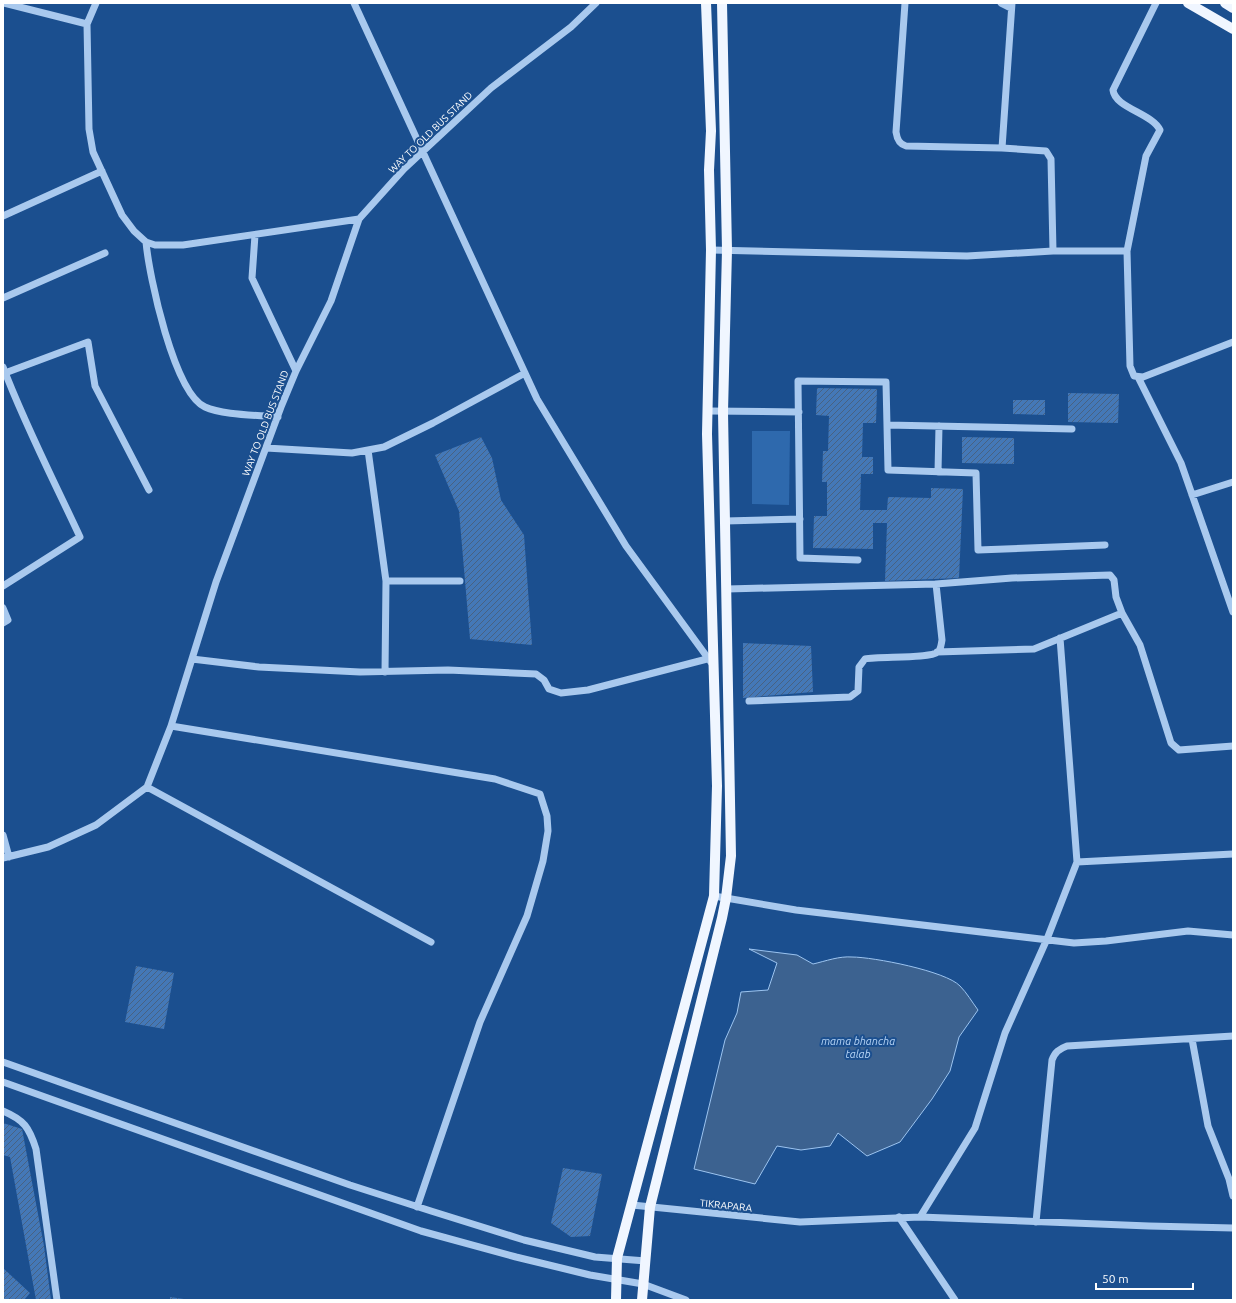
<svg xmlns="http://www.w3.org/2000/svg" width="1236" height="1303" font-family="Ubuntu,sans-serif">
<defs>
<pattern id="building-hatch" width="6" height="6" patternUnits="userSpaceOnUse"><rect width="6" height="6" fill="#4478b7"/><path d="M-1 1l2-2M0 6l6-6M5 7l2-2" fill="none" stroke="#486282"/></pattern>
</defs>
<rect width="100%" height="100%" fill="#1b4f8f"/>
<!-- garden -->
<path fill="#2e69ad" d="M752 431H790L789 505 752 504Z"/>
<!-- water -->
<path fill="#3c6290" stroke="#9cc4f0" d="M749 949 797 955 813 964C826 961 839 956 852 957 873 957 946 971 960 986 967 993 972 1002 978 1010L959 1037 950 1071 932 1099 900 1142 867 1156 838 1133 830 1146 801 1150 777 1146 755 1184 694 1169 725 1040 737 1013 741 992 768 990 777 963Z"/>
<!-- building -->
<path fill="url(#building-hatch)" d="M817 388 877 389 876 423H863L862 457H873V474H861L860 510H887L888 497 931 498V488L963 489 959 578 885 581 887 523H873V549L813 548 814 516H827V482H822L823 451H828L829 416 816 415Z
M1068 393 1119 394 1118 423 1068 422Z
M1013 400H1045V415L1013 414Z
M481 437 492 458 501 500 524 535 532 645 470 639 459 511 435 455Z
M962 437 1014 438V464L962 463Z
M743 643 811 646 813 692 743 698Z
M136 966 174 973 164 1029 125 1022Z
M3 1123 22 1129 44 1246 51 1300H36L10 1157 3 1155Z
M563 1168 602 1174 590 1236 571 1237 551 1223Z
M3 1268 30 1293 24 1300H3Z
M170 1297 184 1299V1300H170Z"/>
<g fill="none" stroke-linecap="round" stroke-linejoin="round">
<!-- minor -->
<path stroke="#a9c9ee" stroke-width="7" d="M4 3 87 24
M96 3 87 24 89 129 93 152 122 215 134 231 146 242 155 245H183L359 219
M354 3 537 399 626 546 713 665
M905 3 896 132C897 139 899 144 906 146L1002 148 1046 151 1051 159 1053 251
M1001 3 1011 8
M1156 3 1113 90C1115 108 1152 113 1160 130L1146 156 1127 251 1130 366 1134 376 1143 377 1233 342
M1002 148 1012 3
M3 216 102 171
M255 235 252 278 296 371
M146 242C149 276 174 393 205 407 222 415 258 415 278 417
M711 250 967 256 1053 251H1127
M3 298 105 253
M3 367C25 425 54 481 80 537L3 586
M5 373 88 342 95 386 149 490
M1138 377 1181 463 1233 612
M709 411 799 412
M887 425 1072 429
M266 448 352 453 384 447 433 423 525 373
M368 450 386 581 385 672
M938 472 939 426
M1192 495 1233 482
M725 521 800 519
M858 560 800 558 798 381 886 382 888 470 976 473 978 550 1105 545
M386 581H460
M727 589 936 584 1012 578 1110 575 1114 580 1116 597 1122 613 1140 645 1171 743 1179 750 1233 746
M3 608 8 620 3 623
M1060 638 1077 862
M937 652 1034 649 1122 613
M192 659 259 667 360 672 448 670 536 674 544 680 549 689 561 693 588 690 707 659
M749 701 850 697 858 691 859 667 865 659C879 656 929 659 938 652 941 649 941 645 942 640L936 584
M171 726 495 779 540 794 547 816 548 831 543 861 527 916 480 1022 417 1207
M147 787 431 942
M3 835 9 857
M3 858 48 847 96 825 147 787 171 726 216 582 281 407 296 371 331 301 359 219 404 169 491 88 571 27 596 3
M714 896 796 910 1074 943 1106 941 1188 931 1233 935
M1192 1039 1208 1126 1229 1179 1233 1196
M3 1062 350 1185 431 1211 524 1240 595 1257 646 1261
M3 1082 421 1231 516 1257 590 1275 643 1284 686 1300
M3 1111C24 1120 29 1127 36 1149L57 1300
M632 1205 800 1222 920 1217 1149 1226 1233 1228
M899 1217 955 1300
M920 1217 975 1128 1005 1033 1047 939 1077 862 1233 854
M1036 1222 1052 1060C1055 1052 1059 1049 1067 1046L1233 1036"/>
<!-- major -->
<path stroke="#f0f6ff" stroke-width="10" d="M1188 3 1233 29
M1225 3 1233 8
M616 1300 617 1258 714 896 717 786 707 434 711 250 709 170 711 131 706 3
M642 1300 650 1207 722 918 726 898 731 856 723 412 727 250 722 3"/>
</g>
<g text-anchor="middle" stroke-width="4" stroke-linejoin="round" paint-order="stroke">
<!-- street labels -->
<g font-size="10" fill="#fff" stroke="#1b4f8f">
<text transform="translate(430 132) rotate(-44)" y="4">WAY TO OLD BUS STAND</text>
<text transform="translate(265 423) rotate(-69)" y="4">WAY TO OLD BUS STAND</text>
<text transform="translate(726 1205) rotate(6)" y="4">TIKRAPARA</text>
</g>
<!-- water labels -->
<g font-size="11" font-style="italic" fill="#b5d3f5" stroke="#1b4f8f">
<text x="858" y="1045">mama bhancha<tspan x="858" dy="13">talab</tspan></text>
</g>
</g>
<!-- border -->
<rect width="1236" height="1303" fill="none" stroke="#ffffff" stroke-width="8"/>
<!-- scale -->
<path d="M1096 1283v6h97v-6" fill="none" stroke="#ffffff" stroke-width="2"/>
<text x="1102" y="1283" font-size="12" fill="#ffffff" stroke="#1b4f8f" stroke-width="3" paint-order="stroke">50 m</text>
</svg>
